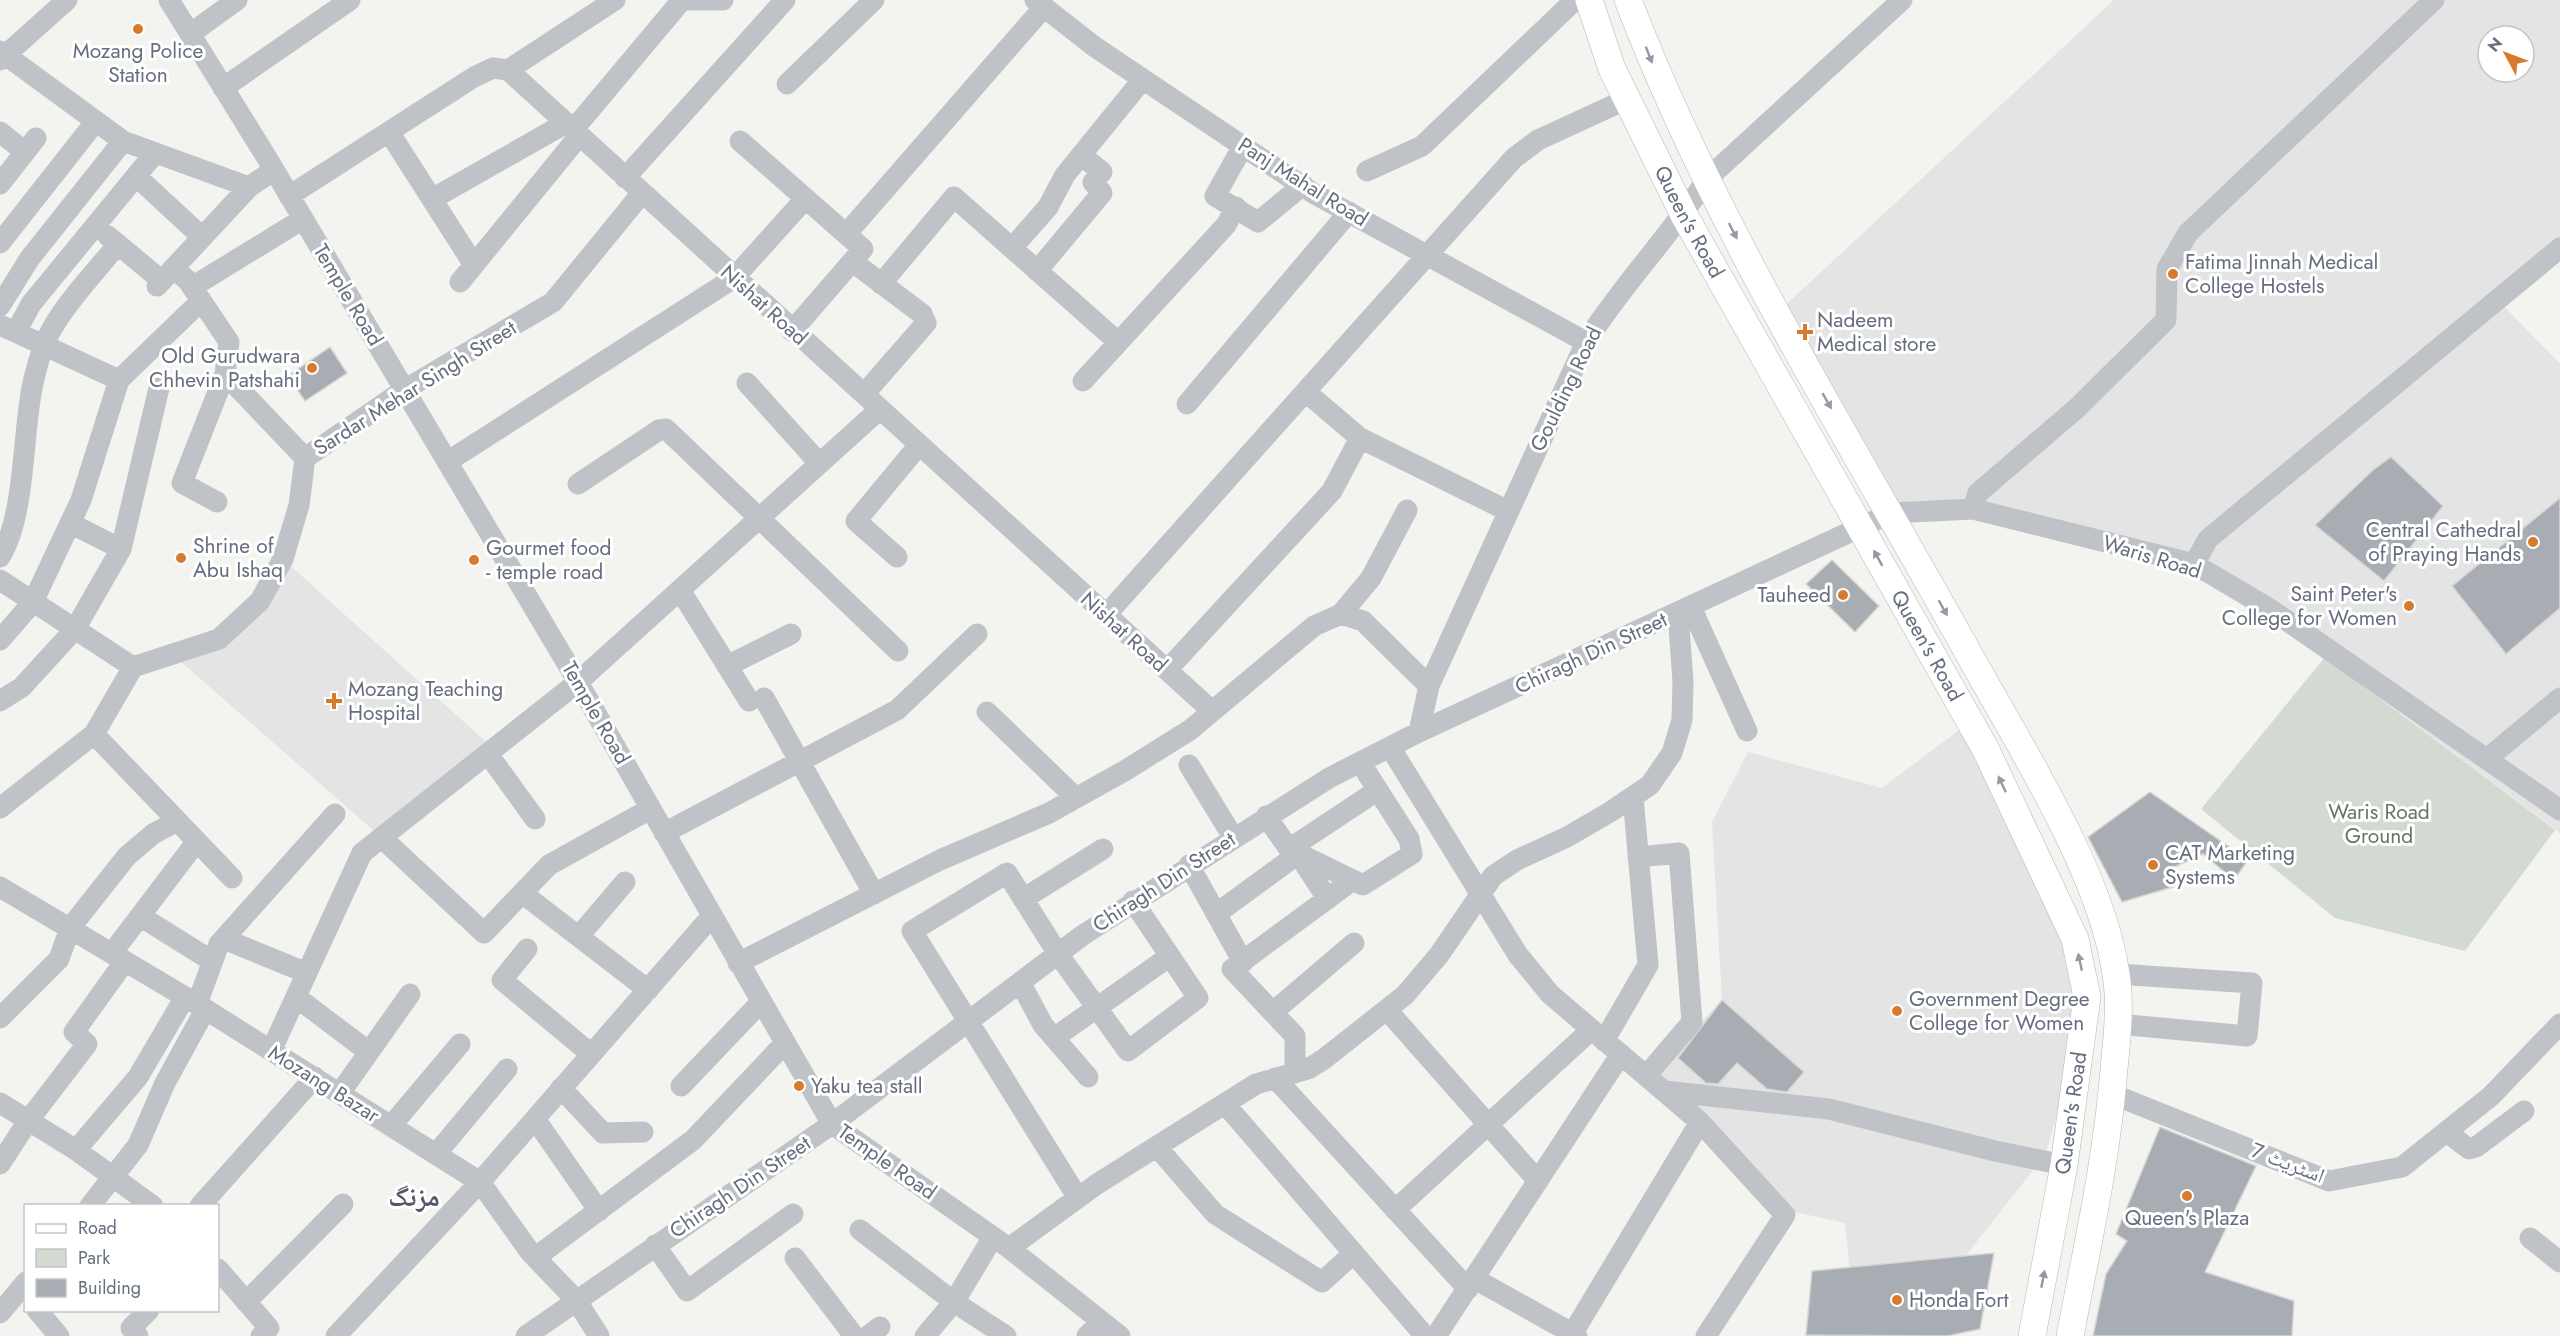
<svg xmlns="http://www.w3.org/2000/svg" width="2560" height="1336" font-family="Jost,'Noto Naskh Arabic',sans-serif">
<rect width="100%" height="100%" fill="#f3f4f0"/>
<!-- built -->
<path fill="#e4e4e4" fill-rule="evenodd" d="M2114 0H2560V248L2498 300 2560 364V833L2191 556 1978 513H1891L1777 313ZM2488 36H2524V72H2488Z
M283 559 494 749 382 838 172 654 219 639Z
M1970 722 2075 939 2073 1062 2045 1155 1956 1268 1851 1281 1845 1223 1790 1211 1649 1078 1722 1000 1712 822 1748 752 1882 788Z"/>
<!-- green -->
<path fill="#d3dad2" d="M2325 657 2555 830 2465 951 2335 918 2201 809Z"/>
<!-- building -->
<path fill="#a8adb4" stroke="#d5d5d3" stroke-width="1.5" d="M330 347 347 373 305 401 288 376Z
M2391 457 2443 506 2384 581 2315 525 2373 470Z
M2560 498V608L2506 654 2452 586Z
M1832 560 1879 606 1855 632 1806 584Z
M2150 792 2248 860 2234 880 2203 854 2170 869 2176 886 2122 902 2088 837Z
M1722 1000 1804 1072 1787 1092 1767 1089 1737 1063 1718 1084 1706 1083 1678 1058Z
M2160 1127 2256 1166 2205 1272 2294 1301 2292 1336H2093L2106 1274 2127 1241 2116 1234Z
M1994 1253 1980 1329 1947 1336 1806 1335 1812 1271Z"/>
<g fill="none" stroke-linecap="round" stroke-linejoin="round">
<!-- major casing -->
<g stroke="#b3b5b9" stroke-width="28">
<g id="major">
<path id="s1" d="M1589 0 1612 69 1684 215 1986 750 2075 939 2087 997 2064 1165 2032 1336"/>
<path d="M1628 0C1716 230 1851 441 1970 656 2020 747 2101 871 2116 974 2121 1005 2117 1038 2114 1069 2107 1159 2087 1247 2070 1336"/>
</g>
</g>
<!-- minor -->
<path stroke="#bfc2c6" stroke-width="21" d="M169 0 267 158 578 682 832 1124 1009 1248 1120 1336
M681 0H723
M1035 0 1095 47 1313 193 1586 342
M190 34 237 0
M0 51 123 141 249 187 274 170
M0 60 67 0
M508 70 615 0
M787 84 874 0
M223 88 350 0
M573 130 682 0
M0 132 25 152
M389 132 474 265
M740 141 863 249 792 331
M1243 146 1215 196 1258 222 1303 185
M1367 171 1422 146 1575 0
M136 176 202 237
M625 178 785 0
M0 184 36 138
M289 196 474 77 493 68 508 70 1212 711
M432 199 566 123
M847 233 1044 7
M108 236 162 281
M0 243 96 121
M1012 248 1048 207 1065 175 1143 79
M853 262 922 314 926 323 865 393
M174 268 188 281 229 342 225 374 305 458
M1037 271 1102 193 1093 182 1102 172 1081 155
M460 282 579 136
M881 284 954 197 1118 342
M157 286 249 187
M192 287 303 219
M0 306 30 258 123 141
M0 325 119 380
M16 332 31 304 155 153
M1083 381 1226 225 1236 207
M747 383 819 463
M1306 392 1360 438 1508 511
M1187 404 1349 212
M447 462 734 278 805 199
M578 484 659 430 666 429 898 651
M217 502 182 483 225 374
M1973 509 1978 493 2077 408 2166 320 2167 269 2188 233 2434 0
M70 523 121 549
M0 557C26 515 22 433 33 383 37 365 43 343 53 327 69 299 97 270 118 244
M897 557 856 521 919 445
M2194 564 2208 539 2560 248
M0 580 133 667
M680 590 749 701
M1691 607 1747 731
M1341 614 1371 578 1407 510
M1106 615 1514 158 1538 140 1627 99
M0 640 33 602 81 500 119 380 201 301
M727 666 791 634
M1167 670 1332 491 1360 438
M764 698 874 894
M0 701 22 687 75 629 121 549 159 388
M987 712 1076 798
M1419 732 1429 686 1586 342C1622 285 1670 236 1707 179L1902 0
M94 734 232 878
M1390 747 1518 955 1550 994 1700 1122 1785 1215 1706 1336
M488 754 535 819
M2488 758 2560 698
M1189 765 1233 837
M0 808 94 734 133 667 219 639 260 601 283 559 299 505 305 458 404 390 553 302 642 193
M1266 816 1289 849 1363 885 1412 854 1409 839 1360 762
M664 833 897 710 977 634
M382 838 484 933 549 865 650 809
M1289 849 1378 790
M1638 857 1679 853 1692 1022 1646 1076
M1189 865 1243 962
M0 887 197 1004 480 1182 530 1252 576 1300 599 1336
M522 893 648 990
M1023 899 1103 849
M1216 914 1298 854 1327 898
M140 916 212 961
M579 936 625 882
M224 939 307 973
M527 949 502 980 591 1054
M112 953 197 841
M738 963 940 860 1049 813 1126 770 1190 730 1314 626 1341 614 1363 621 1429 686
M2117 974 2252 983 2247 1036 2118 1024
M1020 982 1043 1025 1088 1077
M296 997 369 1052
M197 1004 219 944 335 814
M1387 1010 1538 1181
M1273 1012 1354 943
M0 1018 59 959 70 928 127 856 153 834 177 821
M1054 1038 1170 956
M1604 1041 1648 965 1633 797
M271 1051 362 853 578 682 880 409
M1295 1073V1036L1232 969 1353 880
M1275 1078 1468 1289
M681 1086 761 1002
M561 1088 603 1133 643 1132
M1664 1091 1829 1109 1995 1151 2064 1165
M340 1093 410 994
M2112 1094 2329 1181 2402 1167 2491 1096 2560 1024
M0 1103 76 1150 153 1206
M1225 1104 1425 1336
M535 1119 599 1211
M391 1126 460 1044
M2448 1133 2469 1149 2476 1147 2524 1111
M1157 1147 1215 1214 1322 1282 1354 1253
M76 1150 138 1077 185 997
M436 1154 507 1069
M0 1164 28 1121 87 1044 74 1032 125 961
M1078 1198 912 931 1007 873 1058 954 1128 1051 1198 998 1133 901
M90 1206 138 1145 165 1083 205 1010
M200 1206 315 1077
M1395 1210 1591 1030
M860 1230 954 1302 1006 1336
M2530 1238 2560 1262
M655 1245 687 1291 793 1214
M1009 1248 1097 1184 1256 1084 1308 1069 1324 1059 1405 995 1439 955 1493 876 1517 860 1567 837 1610 812 1650 785 1672 753 1682 720 1683 682 1678 613
M536 1257 693 1140 785 1043
M795 1258 854 1336
M218 1269 269 1328 261 1336
M1475 1279 1577 1336
M246 1302 343 1204
M37 1310 59 1336
M0 1313 26 1282
M138 1336 131 1328 149 1310
M336 1336 480 1182 711 917
M526 1336 832 1124 1083 935 1329 778 1419 732 1891 513 1973 509 2194 564 2270 609 2560 810
M868 1336 880 1327
M925 1336 954 1302 993 1237
M1087 1336 1101 1322
M1436 1336 1621 1054
M1571 1336 1700 1122"/>
<!-- major -->
<use href="#major" stroke="#fff" stroke-width="27"/>
</g>
<!-- one-way arrows -->
<defs><path id="oneway-solid" d="M-6-.8H1V-3.2L6.5 0L1 3.2V.8H-6Z" transform="scale(1.5)"/></defs>
<g fill="#939aa5">
<use href="#oneway-solid" transform="translate(1649 55) rotate(69)"/>
<use href="#oneway-solid" transform="translate(1733 231) rotate(63)"/>
<use href="#oneway-solid" transform="translate(1827 401) rotate(60)"/>
<use href="#oneway-solid" transform="translate(1878 558) rotate(-119)"/>
<use href="#oneway-solid" transform="translate(1943 608) rotate(61)"/>
<use href="#oneway-solid" transform="translate(2002 784) rotate(-115)"/>
<use href="#oneway-solid" transform="translate(2080 962) rotate(-102)"/>
<use href="#oneway-solid" transform="translate(2043 1279) rotate(-79)"/>
</g>
<!-- markers -->
<g fill="#d77a2d" stroke="#fff" stroke-width="2">
<circle cx="138" cy="29" r="6"/>
<circle cx="2173" cy="274" r="6"/>
<path d="M1802 323h6v6h6v6h-6v6h-6v-6h-6v-6h6z"/>
<circle cx="312" cy="368" r="6"/>
<circle cx="2533" cy="542" r="6"/>
<circle cx="181" cy="558" r="6"/>
<circle cx="474" cy="560" r="6"/>
<circle cx="1843" cy="595" r="6"/>
<circle cx="2409" cy="606" r="6"/>
<path d="M331 692h6v6h6v6h-6v6h-6v-6h-6v-6h6z"/>
<circle cx="2153" cy="865" r="6"/>
<circle cx="1897" cy="1011" r="6"/>
<circle cx="799" cy="1086" r="6"/>
<circle cx="2187" cy="1196" r="6"/>
<circle cx="1897" cy="1300" r="6"/>
</g>
<g text-anchor="middle" stroke-width="6" stroke-linejoin="round" paint-order="stroke">
<!-- poi labels -->
<g font-size="21" fill="#656e7f" stroke="#fff" text-anchor="start">
<text x="138" y="58" text-anchor="middle">Mozang Police<tspan x="138" dy="24">Station</tspan></text>
<text x="2185" y="269">Fatima Jinnah Medical<tspan x="2185" dy="24">College Hostels</tspan></text>
<text x="1817" y="327">Nadeem<tspan x="1817" dy="24">Medical store</tspan></text>
<text x="300" y="363" text-anchor="end">Old Gurudwara<tspan x="300" dy="24">Chhevin Patshahi</tspan></text>
<text x="2521" y="537" text-anchor="end">Central Cathedral<tspan x="2521" dy="24">of Praying Hands</tspan></text>
<text x="193" y="553">Shrine of<tspan x="193" dy="24">Abu Ishaq</tspan></text>
<text x="486" y="555">Gourmet food<tspan x="486" dy="24">- temple road</tspan></text>
<text x="2397" y="601" text-anchor="end">Saint Peter's<tspan x="2397" dy="24">College for Women</tspan></text>
<text x="1831" y="602" text-anchor="end">Tauheed</text>
<text x="348" y="696">Mozang Teaching<tspan x="348" dy="24">Hospital</tspan></text>
<text x="2165" y="860">CAT Marketing<tspan x="2165" dy="24">Systems</tspan></text>
<text x="1909" y="1006">Government Degree<tspan x="1909" dy="24">College for Women</tspan></text>
<text x="811" y="1093">Yaku tea stall</text>
<text x="2187" y="1225" text-anchor="middle">Queen's Plaza</text>
<text x="1909" y="1307">Honda Fort</text>
</g>
<!-- street labels -->
<g font-size="21" fill="#656e7f" stroke="#fff">
<text transform="translate(1303 182) rotate(32)" y="7">Panj Mahal Road</text>
<text dy="7" stroke="none"><textPath href="#s1" startOffset="244">Queen's Road</textPath></text>
<text transform="translate(348 295) rotate(59)" y="7">Temple Road</text>
<text transform="translate(764 305) rotate(42)" y="7">Nishat Road</text>
<text transform="translate(415 388) rotate(-32)" y="7">Sardar Mehar Singh Street</text>
<text transform="translate(1566 389) rotate(-64)" y="7">Goulding Road</text>
<text transform="translate(2152 557) rotate(17)" y="7">Waris Road</text>
<text transform="translate(1124 632) rotate(42)" y="7">Nishat Road</text>
<text dy="7" stroke="none"><textPath href="#s1" startOffset="730">Queen's Road</textPath></text>
<text transform="translate(1591 653) rotate(-25)" y="7">Chiragh Din Street</text>
<text transform="translate(596 713) rotate(60)" y="7">Temple Road</text>
<text transform="translate(1164 882) rotate(-33)" y="7">Chiragh Din Street</text>
<text transform="translate(324 1084) rotate(32)" y="7">Mozang Bazar</text>
<text transform="translate(2071 1113) rotate(-82)" y="7">Queen's Road</text>
<text transform="translate(887 1162) rotate(35)" y="7">Temple Road</text>
<text transform="translate(2288 1163) rotate(21)" y="7">اسٹریٹ 7</text>
<text transform="translate(740 1187) rotate(-34)" y="7">Chiragh Din Street</text>
</g>
<!-- park labels -->
<g font-size="21" fill="#637764" stroke="#fff">
<text x="2379" y="819">Waris Road<tspan x="2379" dy="24">Ground</tspan></text>
</g>
<!-- district labels -->
<g font-size="27" font-weight="bold" fill="#525865" stroke="#fff">
<text x="414" y="1206">مزنگ</text>
</g>
</g>
<!-- legend -->
<rect x="24" y="1204" width="195" height="108" fill="#ffffff" stroke="#c1c5cc" stroke-width="1.5"/>
<rect x="36" y="1224" width="30" height="9" fill="#ffffff" stroke="#c1c5cc" stroke-width="1.5"/>
<text x="78" y="1234" font-size="18" fill="#656e7f">Road</text>
<rect x="36" y="1249" width="30" height="18" fill="#d3dad2" stroke="#c1c5cc" stroke-width="1.5"/>
<text x="78" y="1264" font-size="18" fill="#656e7f">Park</text>
<rect x="36" y="1279" width="30" height="18" fill="#a8adb4" stroke="#c1c5cc" stroke-width="1.5"/>
<text x="78" y="1294" font-size="18" fill="#656e7f">Building</text>
<!-- north arrow -->
<g transform="translate(2506 54) rotate(311)"><circle r="28" fill="#ffffff" stroke="#c1c5cc" stroke-width="1.5"/>
<path d="M0-4.5L10 22L0 15L-10 22Z" fill="#d77a2d"/>
<text y="-9" font-size="16" font-weight="bold" text-anchor="middle" fill="#656e7f">N</text>
</g>
</svg>
